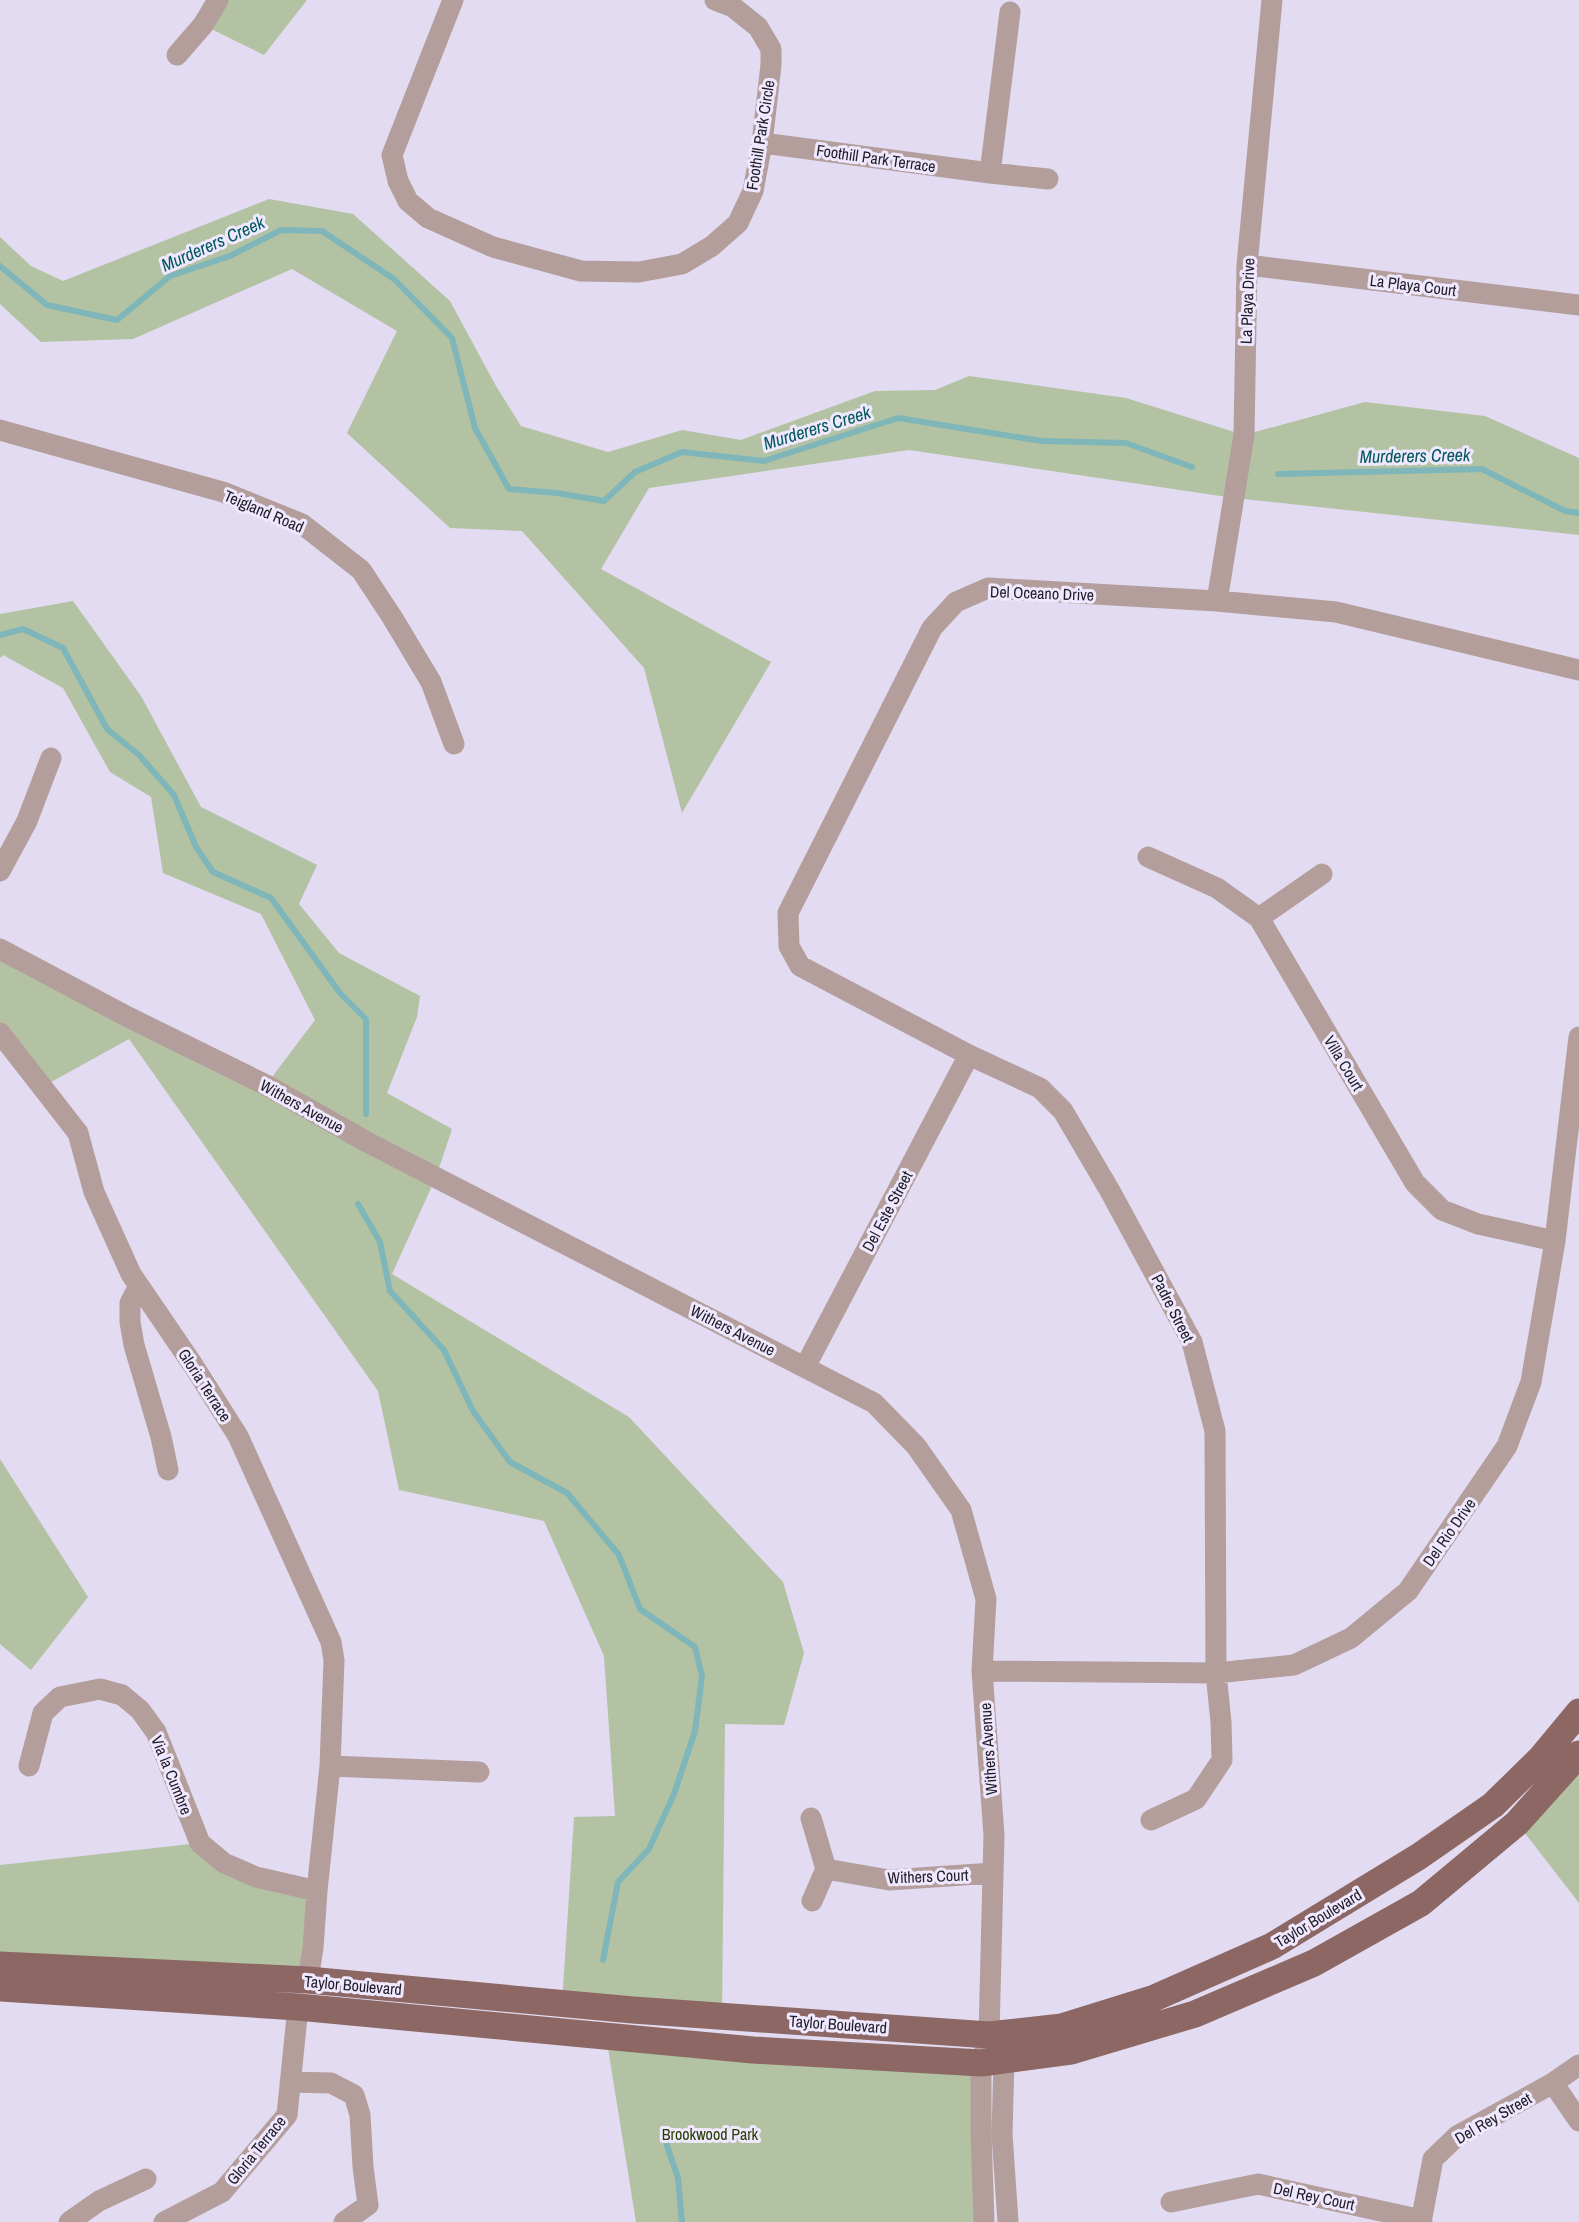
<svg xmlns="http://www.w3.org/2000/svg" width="1579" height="2222" font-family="'Archivo Narrow',sans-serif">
<rect width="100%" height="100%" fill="#e2dbf1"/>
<!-- green -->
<path fill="#b3c2a2" d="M218 0H307L264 55 203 25Z
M269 199 353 214 450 301 496 386 521 426 608 452 682 430 741 440 875 391 935 390 969 376 1126 398 1244 435 1365 402 1485 416 1579 458V535L1234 498 909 450 649 488 601 569 771 662 682 813 644 668 522 531 450 528 347 433 397 331 292 269 133 339 41 342 0 304V237L31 266 63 281Z
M73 601 141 696 201 807 317 865 299 904 339 953 420 996 417 1017 387 1093 452 1129 436 1177 392 1274 629 1417 783 1582 804 1653 784 1725 725 1724 722 2016 562 2004 574 1817 615 1816 604 1656 544 1521 399 1490 378 1391 129 1039 42 1087 0 1033V952L266 1085 315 1020 261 914 163 873 151 797 110 772 63 688 3 655 0 658V614Z
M0 1459 88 1597 31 1670 0 1644Z
M1579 1754V1903L1517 1823Z
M200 1843 317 1891 308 1980 0 1965V1865Z
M606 2036 981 2063 984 2222H636Z"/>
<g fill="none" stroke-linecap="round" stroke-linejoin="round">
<!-- stream -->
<path stroke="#7fb6b9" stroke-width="6" d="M0 266 47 305 117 320 170 276 230 256 281 230 322 231 394 279 452 338 475 428 509 489 557 493 604 501 635 472 682 452 764 461 898 418 1042 441 1126 443 1192 467
M1278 474 1482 469 1565 511 1579 513
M0 635 23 629 63 648 107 729 139 755 174 795 196 847 213 872 271 898 340 993 366 1019V1114
M358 1204 380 1242 390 1291 444 1350 473 1411 510 1462 567 1493 619 1555 640 1609 695 1647 702 1676 695 1731 674 1794 649 1849 618 1882 603 1960
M664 2137 678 2178 682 2222"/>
<!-- minor -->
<path stroke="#b39e9b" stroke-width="21" d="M453 0 392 155 398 181 408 201 428 218 493 247 581 271 639 272 682 264 712 246 738 223 753 191 762 143 771 65V49L758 27 733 7 715 0
M177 55 203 25 218 0
M762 143 990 173 1010 12
M990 173 1048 179
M1247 265 1579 305
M0 430 223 492 302 524 361 570 392 617 431 682 454 744
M1217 601 1244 435 1247 265 1272 0
M1148 857 1217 888 1259 918 1415 1183 1442 1210 1478 1224 1555 1241
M0 871 27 821 51 758
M1259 918 1322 874
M0 949 128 1017 266 1085 367 1142 874 1403 916 1446 961 1510 986 1599 982 1671 994 1835 989 2035
M0 1033 78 1133 94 1192 131 1274 193 1365 238 1436 331 1642 334 1660 330 1766 317 1891 313 1948 308 1980
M139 1286 130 1303V1322L134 1345 161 1437 168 1470
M805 1367 969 1055
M982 1671 1216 1673 1294 1665 1351 1638 1408 1591 1507 1446 1531 1382 1555 1241 1579 1037
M29 1766 43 1713 60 1697 100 1689 122 1695 140 1710 156 1732 200 1843 224 1863 256 1877 317 1891
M330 1766 479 1772
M811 1818 826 1869 812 1901
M1151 1820 1196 1799 1222 1760 1221 1722 1216 1673 1215 1431 1192 1342 1110 1191 1063 1111 1040 1088 969 1055 800 966 789 946 788 913 932 628 956 602 988 588 1217 601 1336 612 1579 670
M826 1869 889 1880 993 1873
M997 2048 1004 2060 1002 2134 1008 2222
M290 2082 331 2083 354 2095 360 2115 363 2167 368 2205 344 2222
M1553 2083 1579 2121
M1171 2202 1258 2184 1422 2220
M69 2222 99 2201 146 2179
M164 2222 222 2192 287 2115 298 2007
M984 2222 981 2133V2063L985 2050
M1421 2222 1433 2159 1457 2136 1553 2083 1579 2065"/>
<!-- major -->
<path stroke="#8c6763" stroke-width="27" d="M0 1965 308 1980 633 2010 989 2035 1062 2027 1152 1999 1272 1946 1418 1857 1493 1805 1540 1759 1579 1712
M0 1988 298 2007 753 2050 981 2063 1071 2051 1195 2014 1314 1963 1421 1903 1517 1823 1579 1754"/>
</g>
<g text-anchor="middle" stroke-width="6" stroke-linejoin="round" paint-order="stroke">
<!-- street labels -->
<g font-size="16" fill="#1f1c24" stroke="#efe8ff">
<text transform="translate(760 135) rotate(-81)" y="6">Foothill Park Circle</text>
<text transform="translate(876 158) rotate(8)" y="6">Foothill Park Terrace</text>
<text transform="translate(1413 285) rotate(7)" y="6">La Playa Court</text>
<text transform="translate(1247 301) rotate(-88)" y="6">La Playa Drive</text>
<text transform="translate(264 511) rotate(23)" y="6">Teigland Road</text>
<text transform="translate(1042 593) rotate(2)" y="6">Del Oceano Drive</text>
<text transform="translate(1344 1063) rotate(59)" y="6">Villa Court</text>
<text transform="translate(302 1106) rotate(29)" y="6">Withers Avenue</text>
<text transform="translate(887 1211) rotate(-62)" y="6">Del Este Street</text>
<text transform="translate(1173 1308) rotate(63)" y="6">Padre Street</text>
<text transform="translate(733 1330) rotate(27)" y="6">Withers Avenue</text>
<text transform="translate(205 1385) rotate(57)" y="6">Gloria Terrace</text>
<text transform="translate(1449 1532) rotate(-55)" y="6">Del Rio Drive</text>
<text transform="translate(988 1749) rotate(-94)" y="6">Withers Avenue</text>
<text transform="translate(172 1775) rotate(68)" y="6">Via la Cumbre</text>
<text transform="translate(928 1876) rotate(-2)" y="6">Withers Court</text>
<text transform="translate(1318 1918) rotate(-31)" y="6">Taylor Boulevard</text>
<text transform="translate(353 1985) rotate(5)" y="6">Taylor Boulevard</text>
<text transform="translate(838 2024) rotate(4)" y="6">Taylor Boulevard</text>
<text transform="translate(1493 2118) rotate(-30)" y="6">Del Rey Street</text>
<text transform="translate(256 2150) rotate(-51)" y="6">Gloria Terrace</text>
<text transform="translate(1314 2196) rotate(12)" y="6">Del Rey Court</text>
</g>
<!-- park labels -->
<g font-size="16" fill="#283e00" stroke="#efe8ff">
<text x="710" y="2140">Brookwood Park</text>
</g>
<!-- water labels -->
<g font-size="18" font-style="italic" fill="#03585c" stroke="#efe8ff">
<text transform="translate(213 244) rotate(-24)" y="6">Murderers Creek</text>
<text transform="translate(817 428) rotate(-17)" y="6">Murderers Creek</text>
<text transform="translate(1415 456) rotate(-1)" y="6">Murderers Creek</text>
</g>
</g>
</svg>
